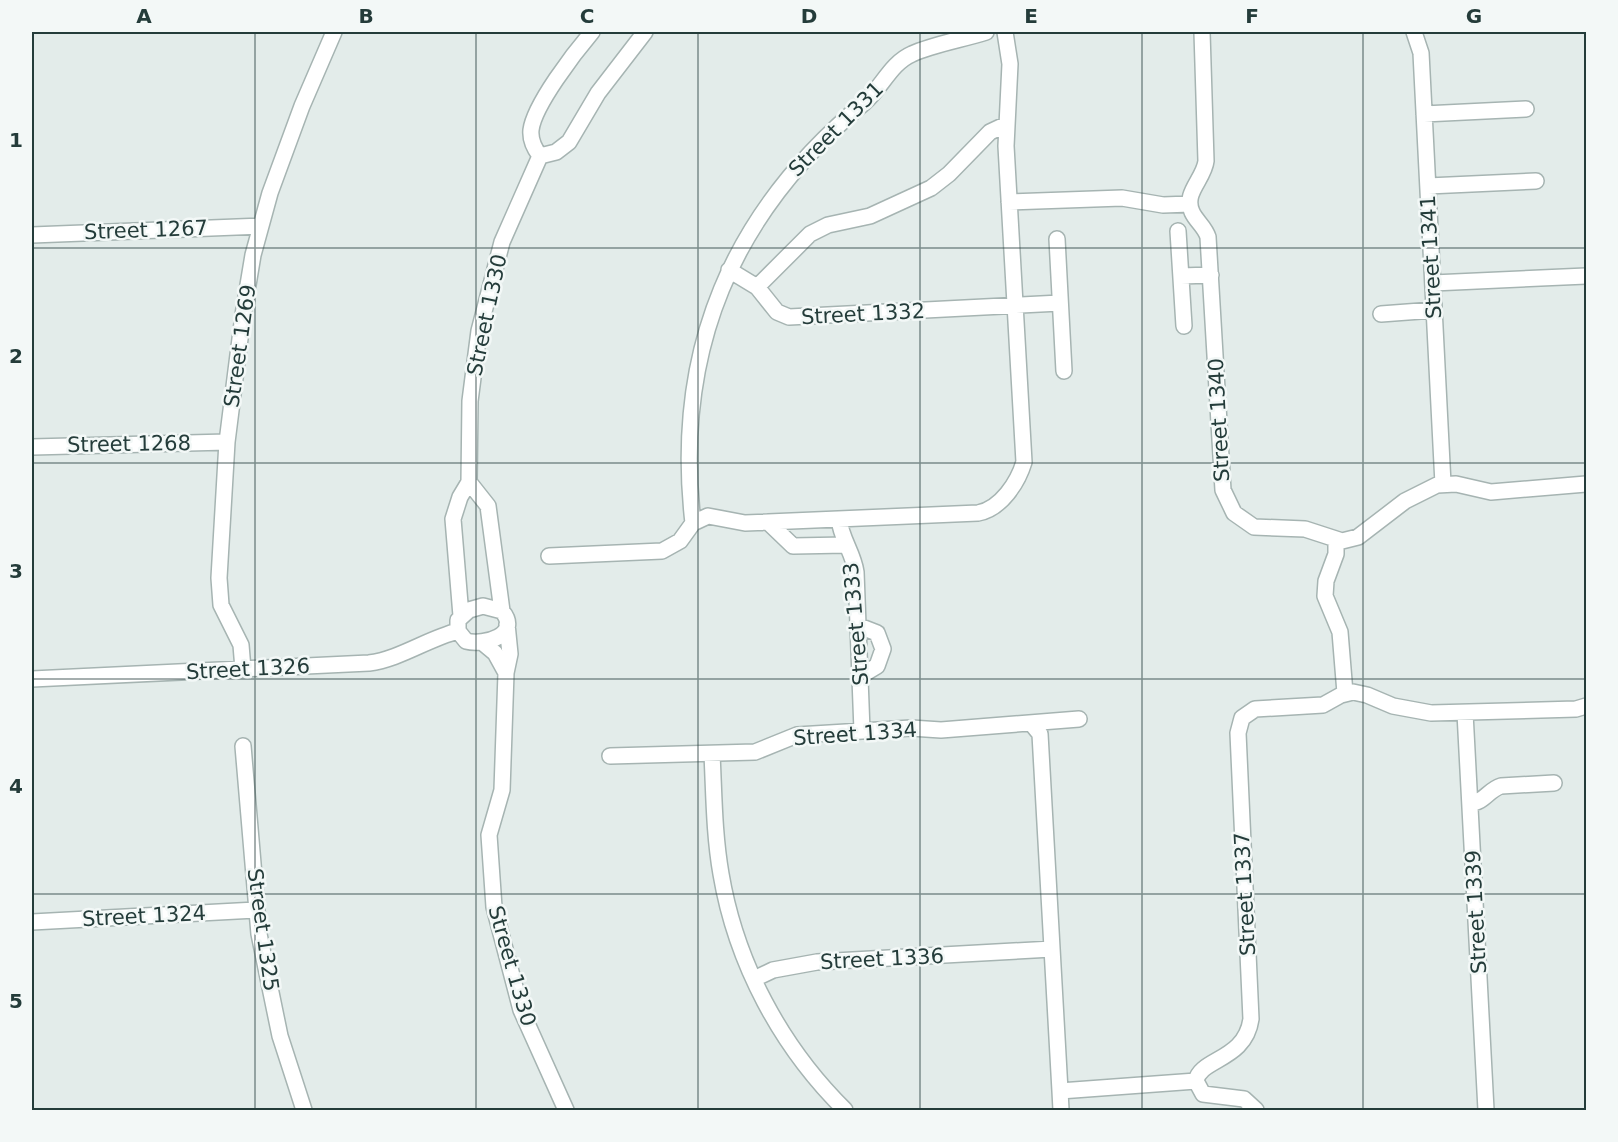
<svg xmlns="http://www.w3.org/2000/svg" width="1618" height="1142" font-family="'DejaVu Sans',sans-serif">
<rect width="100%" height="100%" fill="#e3ecea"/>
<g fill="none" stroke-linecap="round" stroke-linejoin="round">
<!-- minor casing -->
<g stroke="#a6b4b2" stroke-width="18">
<path id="minor" d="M1202 32 1206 161C1204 179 1183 193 1192 212 1196 221 1205 227 1208 237L1223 490 1234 513 1254 527 1305 529 1342 541 1358 537 1405 501 1437 485 1456 484 1491 492 1586 484
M1414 32 1421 53 1443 484
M1424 114 1526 109
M540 156 556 152 569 142 598 93 645 32
M540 156C534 148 530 140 531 130 534 105 575 52 592 32
M1428 186 1536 181
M1009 202 1122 198 1163 205 1190 204
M1178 231 1184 326
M32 235 260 226
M1057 239 1064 371
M729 270 757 287 777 312 789 317 1060 303
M1181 276 1211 275
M1433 283 1586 276
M757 287 810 234 828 225 870 216 931 188 949 174 990 132 1007 124
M1381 314 1434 310
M32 447 227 442
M469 482 488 506 502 611
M839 519C841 539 853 552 856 572L862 731
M768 522 793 546 846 545
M693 523C673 350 732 212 865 102 882 87 891 63 912 54 931 45 964 39 986 32
M1336 540V554L1326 581 1325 596 1340 632 1345 693
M549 556 662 551 680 541 693 523 708 516 745 523 978 513C1001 509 1018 482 1024 462L1006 146 1010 64 1005 32
M483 606 502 611C522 635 484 646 466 641L458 631V620L469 610Z
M461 616 453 519 460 497 469 482 470 401 479 331 502 242 540 156
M507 624 510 654 506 673 502 790 489 835 494 907 521 1010 566 1110
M859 626 877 633 883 649 877 666 862 675
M483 643 495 653 506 673
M243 669 241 645 221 605 219 578 227 442 243 315 253 255 270 193 302 106 334 32
M32 679 369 663C400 659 427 639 458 631
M1465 713 1486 1110
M1031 723 1040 734 1060 1091
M243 746 259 934 280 1036 304 1110
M712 754C714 794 714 834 721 874 736 963 781 1047 845 1110
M610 756 755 752 797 735 911 728 941 730 1079 719
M1470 803C1484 803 1488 790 1501 786L1554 783
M32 922 256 910
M754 979 773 970 817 962 1052 949
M1061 1110 1060 1091 1196 1081
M1256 1110 1244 1099 1203 1094 1196 1081C1200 1058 1245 1061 1251 1019L1238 733 1242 718 1255 709 1323 705 1341 695 1353 692 1367 695 1393 706 1431 713 1576 709 1586 706"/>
</g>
<!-- minor -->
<use href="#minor" stroke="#fff" stroke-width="15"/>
</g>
<!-- grid -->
<path fill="none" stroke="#243c3a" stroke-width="1.5" stroke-opacity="0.55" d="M255 32V1110M476 32V1110M698 32V1110M920 32V1110M1142 32V1110M1363 32V1110M32 248H1586M32 463H1586M32 679H1586M32 894H1586"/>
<g text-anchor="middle" stroke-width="5" stroke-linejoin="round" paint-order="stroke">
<!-- street labels -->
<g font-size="21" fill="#243c3a" stroke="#f3f8f7">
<text transform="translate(836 129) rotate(-45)" y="7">Street 1331</text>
<text transform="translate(146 230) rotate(-2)" y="7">Street 1267</text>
<text transform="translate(1431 257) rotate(-93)" y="7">Street 1341</text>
<text transform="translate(863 314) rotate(-3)" y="7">Street 1332</text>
<text transform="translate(487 315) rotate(-78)" y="7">Street 1330</text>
<text transform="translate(240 346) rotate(-82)" y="7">Street 1269</text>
<text transform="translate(1219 420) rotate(-93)" y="7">Street 1340</text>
<text transform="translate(129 444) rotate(-1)" y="7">Street 1268</text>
<text transform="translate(856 624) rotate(-95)" y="7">Street 1333</text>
<text transform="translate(248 669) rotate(-3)" y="7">Street 1326</text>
<text transform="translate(855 734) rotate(-4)" y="7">Street 1334</text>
<text transform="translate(1245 894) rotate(-93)" y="7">Street 1337</text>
<text transform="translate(1476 912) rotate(-93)" y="7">Street 1339</text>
<text transform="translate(144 916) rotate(-3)" y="7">Street 1324</text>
<text transform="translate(263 930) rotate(82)" y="7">Street 1325</text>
<text transform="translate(882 959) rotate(-3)" y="7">Street 1336</text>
<text transform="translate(512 966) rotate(74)" y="7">Street 1330</text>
</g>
</g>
<!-- border -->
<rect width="1618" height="1142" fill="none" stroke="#f3f8f7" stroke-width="66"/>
<rect x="33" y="33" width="1552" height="1076" fill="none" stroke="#243c3a" stroke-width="2"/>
<g font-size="20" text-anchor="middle" font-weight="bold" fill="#243c3a">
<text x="144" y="23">A</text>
<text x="366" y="23">B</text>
<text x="587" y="23">C</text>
<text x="809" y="23">D</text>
<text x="1031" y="23">E</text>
<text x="1252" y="23">F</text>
<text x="1474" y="23">G</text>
<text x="16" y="147">1</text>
<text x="16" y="363">2</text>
<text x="16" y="578">3</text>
<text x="16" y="793">4</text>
<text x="16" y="1008">5</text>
</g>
</svg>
